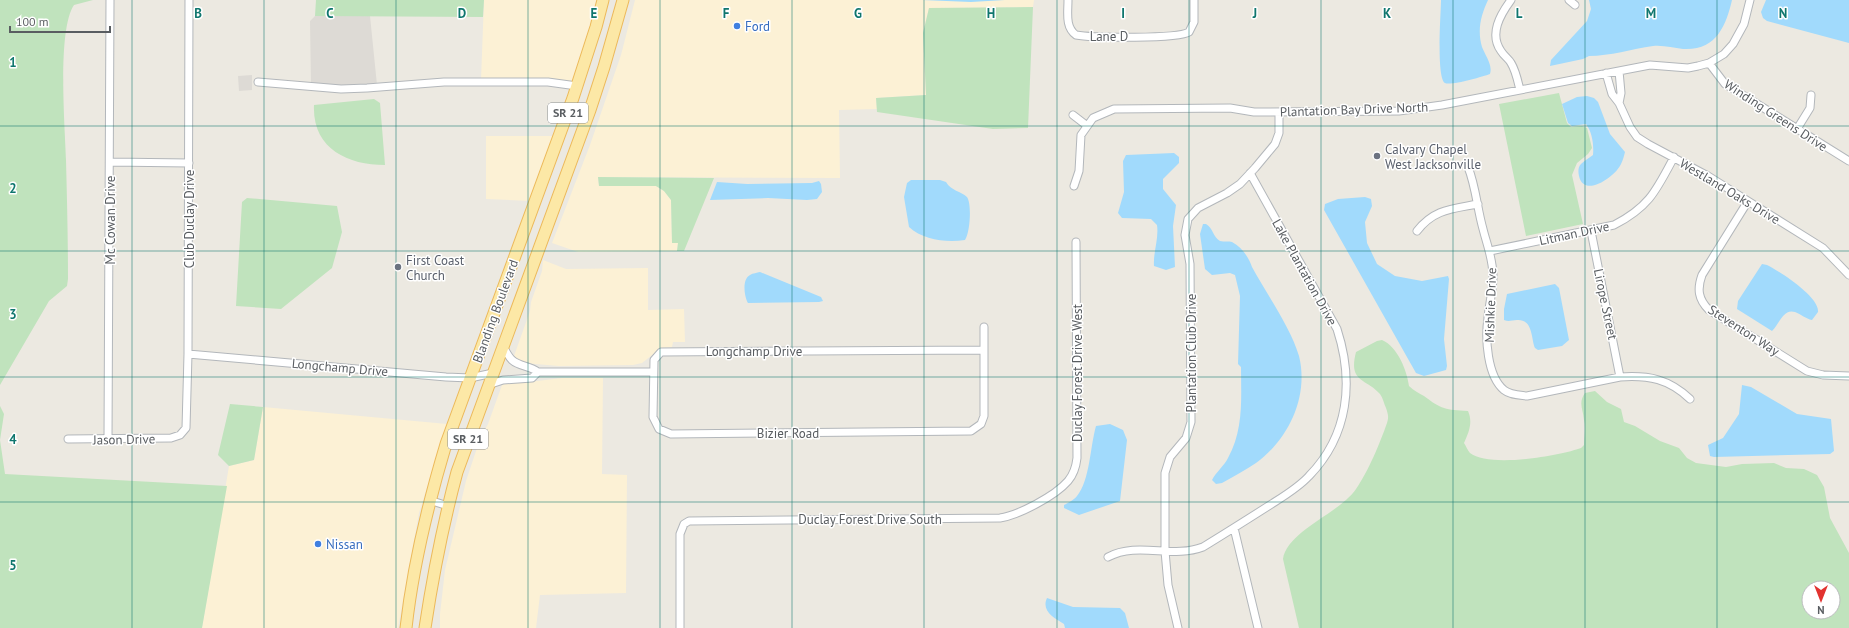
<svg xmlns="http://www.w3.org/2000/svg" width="1849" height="628" font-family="'PT Sans',sans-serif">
<rect width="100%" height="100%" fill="#ece9e1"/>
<!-- commercial -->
<path fill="#fcf1d5" d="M484 0H597L575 82 481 80Z
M635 0H1034L1033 7 929 8 923 33 926 95 876 98 877 109 839 110 840 178 598 177 599 186H656L664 191 671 200 672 243H678L677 251 578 252 552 243 590 145 621 55Z
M486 136H554L531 201 486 199Z
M543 260 566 269 648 268V310L684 309 685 342H673L672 347 661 348 642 363 633 365 559 366 524 363 517 359 514 356 530 311 531 302 542 271Z
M562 378H603L602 474 627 475 626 593 540 595 536 628H440V614L445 570 466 481 480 439 488 424 502 385 510 382H529Z
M263 407 447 424 419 513 398 628H202L229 466 254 460Z"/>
<!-- industrial -->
<path fill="#dddad5" d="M315 16H370L377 85H311L310 21Z
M252 75V90L239 91 238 76Z"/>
<!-- green -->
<path fill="#c0e3bd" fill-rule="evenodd" d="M0 0H93L74 5C57 30 65 126 66 160 67 199 68 239 68 279L67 286 49 301 0 385Z
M316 0H484L483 17 315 16Z
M1033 7 1028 128 993 129 877 112 876 98 926 95 923 33 929 8Z
M1559 93 1567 123 1571 127 1582 126 1587 128 1592 148 1588 154 1577 163 1572 175 1583 224 1526 236 1499 104Z
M374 99 380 103 385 165C347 165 312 148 314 105Z
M598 177 714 178 684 251H677L678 243H672L671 200 664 191 656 186H599Z
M247 198 337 206 342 232 332 268 281 309 236 306 242 202Z
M1382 340C1398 347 1407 371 1409 386 1414 391 1419 393 1424 396 1441 409 1446 410 1468 411 1473 422 1469 432 1464 443 1466 446 1468 451 1470 453 1489 468 1559 456 1581 448L1584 445C1584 437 1586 428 1584 420 1583 409 1578 403 1585 393L1595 391 1607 402 1621 409 1624 422 1635 426 1660 441 1679 448 1687 458 1696 463 1726 467 1742 464 1774 463 1786 468 1804 469 1817 475 1824 487 1830 518 1849 553V628H1299L1283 559C1287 531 1340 513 1356 489 1368 472 1380 443 1387 423 1389 417 1388 414 1386 408 1384 404 1383 398 1380 394 1366 378 1348 383 1356 352L1377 341ZM1809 588H1833V612H1809Z
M230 404 263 407 254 460 229 466 218 455Z
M0 406 4 414 0 440 5 474 227 486 202 628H0Z"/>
<!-- water -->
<path fill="#a1dafc" d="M922 0H1005L971 2Z
M1441 0H1488C1481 15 1477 30 1482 47 1485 55 1493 65 1490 74 1482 77 1450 86 1445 83 1436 77 1441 12 1441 0Z
M1589 0H1732C1726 26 1716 51 1683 49 1673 48 1664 45 1653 46 1632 49 1610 56 1589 56L1583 59 1550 66 1551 60 1587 21 1591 9Z
M1766 0H1849V43L1767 21 1763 18 1761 12Z
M1587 96 1594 98 1598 102 1610 134 1625 152C1624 156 1623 160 1621 164 1616 176 1584 199 1579 176 1578 172 1578 167 1581 164 1584 161 1589 158 1593 155 1594 144 1592 132 1586 124L1572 126 1568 123 1562 104 1577 97Z
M1174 153 1179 157V163L1163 179V189L1176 205 1173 226 1175 267 1166 270 1154 266C1153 252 1159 239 1157 225L1151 219 1122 218 1118 213 1124 192 1123 161 1126 155Z
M911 180H940L946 182C951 191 961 191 967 197 972 204 970 233 965 240 947 243 923 240 909 227L904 197 907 183Z
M819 181 821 184 822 192 817 199 807 200 768 198 710 200 717 182 747 184 812 183Z
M1365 197 1371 199 1372 206 1365 222 1367 243 1377 264 1395 276 1422 281 1448 276 1449 279 1444 339 1447 366 1446 370 1424 376 1416 373 1324 210 1325 204 1338 199Z
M1203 224H1206C1213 228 1213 237 1220 241 1224 242 1229 241 1232 242 1242 247 1249 258 1252 267 1266 293 1291 328 1299 356 1309 396 1289 439 1256 463 1246 470 1234 476 1222 483L1216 484 1212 480C1216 472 1224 466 1228 458 1244 429 1241 398 1241 367L1238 364 1240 296 1235 275 1230 273 1212 275 1205 269 1200 234Z
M1762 264 1767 265C1779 271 1820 297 1818 312L1812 320C1806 319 1801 314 1795 312 1783 308 1779 325 1772 331L1737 309 1738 301Z
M760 272 821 297 823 301 819 302 748 303C744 296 742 279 750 275 753 273 757 273 760 272Z
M1555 284 1559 288 1569 340 1562 346 1538 350 1535 348C1531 338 1533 319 1517 320 1512 320 1509 322 1504 320V309L1507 294Z
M1742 385 1751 387 1797 414 1831 419 1834 451 1830 454 1714 457 1710 456 1708 445 1723 438 1739 414Z
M1110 424 1123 430 1127 440 1120 501 1079 515 1064 508V505C1068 503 1074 500 1077 496 1090 480 1090 447 1096 426Z
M1047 598 1073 607 1120 608 1125 613 1129 628H1065L1064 624C1054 618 1041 611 1047 598Z"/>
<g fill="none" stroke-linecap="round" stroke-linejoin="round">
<!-- minor casing -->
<g stroke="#b3b7bb" stroke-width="9">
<path id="minor" d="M1068 0C1068 13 1065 27 1076 35 1093 38 1178 39 1189 32L1194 22V0
M1511 0C1500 15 1489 34 1501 51 1504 56 1509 59 1511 63 1516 71 1518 82 1520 90
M1569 0 1575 5
M1709 63 1725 84 1849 161
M1606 73 1612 94 1619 103 1630 127 1637 137 1648 144 1708 176 1823 248 1849 275
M258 82 341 89 367 88 444 82H548L577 86
M1619 103 1621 93 1619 71
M1073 115 1086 125
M1797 129 1810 108 1811 95
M110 162 189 163
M1468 167C1476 187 1477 208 1483 229 1487 245 1493 259 1493 276 1493 291 1489 304 1488 318 1485 338 1487 376 1504 390 1510 395 1519 395 1527 396L1620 377C1649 375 1669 379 1690 399
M1074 186 1079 171 1081 135 1093 118 1114 109 1230 108 1254 112 1399 111 1442 105 1650 65 1688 68 1698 66 1709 63 1724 54 1733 44 1744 24 1750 0
M1748 201 1702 275C1697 289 1698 299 1709 310L1807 371 1823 375 1849 376
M1417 231C1434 209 1452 209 1478 204
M1591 231 1620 377
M1490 251 1614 225C1649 207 1656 191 1674 157
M503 346C505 350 508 356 512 360 520 367 529 365 538 372H653
M983 350 661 352 654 360 653 417 659 429 671 434 971 431 981 424 984 416V327
M188 354 446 377 470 378 493 373
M488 385 503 380 532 378 538 372
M68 439 171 438 180 435 186 428 188 354 189 0
M108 439 110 0
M429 500 448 506
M1234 528 1258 628
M1108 557C1138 541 1172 559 1203 547 1226 533 1248 519 1270 505 1284 496 1298 488 1309 476 1349 435 1354 381 1337 329L1250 173
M680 628V534L684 524 689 521 1000 518C1019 515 1055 496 1068 481 1074 474 1076 467 1077 458L1076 242
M1178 628 1168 585 1165 551V473L1170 457 1186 438 1191 422 1190 264 1185 235 1188 219 1198 208 1227 193 1240 184 1255 168 1275 144 1279 133V112"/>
</g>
<!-- primary casing -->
<g stroke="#ecb95a" stroke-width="13">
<path id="primary" d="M406 628C413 565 428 504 446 444L573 98 596 27 603 0
M425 628C433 575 443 524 457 472L590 110 604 67 623 0"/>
</g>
<!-- minor -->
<use href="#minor" stroke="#fff" stroke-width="7"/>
<!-- primary -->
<use href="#primary" stroke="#fce8a6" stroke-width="11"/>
</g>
<!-- grid -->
<path fill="none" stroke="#0f766e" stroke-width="1" stroke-opacity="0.55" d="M132 0V628M264 0V628M396 0V628M528 0V628M660 0V628M792 0V628M924 0V628M1057 0V628M1189 0V628M1321 0V628M1453 0V628M1585 0V628M1717 0V628M0 126H1849M0 251H1849M0 377H1849M0 502H1849"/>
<!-- markers -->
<g fill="#3f7fe0" stroke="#fff" stroke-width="1.5">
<circle cx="737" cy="26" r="4"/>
<circle cx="318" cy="544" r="4"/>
</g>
<g fill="#6b7280" stroke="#fff" stroke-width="1.5">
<circle cx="1377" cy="156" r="4"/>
<circle cx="398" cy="267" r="4"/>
</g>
<g text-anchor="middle" stroke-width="3" stroke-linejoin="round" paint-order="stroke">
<!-- shield labels -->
<g fill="#fff" stroke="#8b8e90" stroke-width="1">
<rect x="548" y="103" width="40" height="20" rx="3"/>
<rect x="448" y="429" width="40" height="20" rx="3"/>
</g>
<g font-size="12" font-weight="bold" fill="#595d61">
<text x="568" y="117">SR 21</text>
<text x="468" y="443">SR 21</text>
</g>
<!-- shop labels -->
<g font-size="13" fill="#366cbe" stroke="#fff" text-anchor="start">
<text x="745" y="31">Ford</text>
<text x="326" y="549">Nissan</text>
</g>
<!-- street labels -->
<g font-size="13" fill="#595d61" stroke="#fff">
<text x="1109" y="41">Lane D</text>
<text transform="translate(1354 109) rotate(-2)" y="5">Plantation Bay Drive North</text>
<text transform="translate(1776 115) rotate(33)" y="5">Winding Greens Drive</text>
<text transform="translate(1730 191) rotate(31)" y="5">Westland Oaks Drive</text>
<text transform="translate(189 219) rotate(-90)" y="5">Club Duclay Drive</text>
<text transform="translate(110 220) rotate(-90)" y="5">Mc Cowan Drive</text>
<text transform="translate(1574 233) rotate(-12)" y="5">Litman Drive</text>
<text transform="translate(1305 272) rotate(61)" y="5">Lake Plantation Drive</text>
<text transform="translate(1606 304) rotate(78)" y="5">Lirope Street</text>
<text transform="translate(1490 305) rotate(-88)" y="5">Mishkie Drive</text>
<text transform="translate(495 311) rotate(-70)" y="5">Blanding Boulevard</text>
<text transform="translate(1744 330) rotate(33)" y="5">Steventon Way</text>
<text x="754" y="356">Longchamp Drive</text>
<text transform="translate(1191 353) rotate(-90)" y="5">Plantation Club Drive</text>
<text transform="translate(340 367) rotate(5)" y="5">Longchamp Drive</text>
<text transform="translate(1077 373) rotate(-90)" y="5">Duclay Forest Drive West</text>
<text x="788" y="438">Bizier Road</text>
<text transform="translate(124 439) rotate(-1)" y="5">Jason Drive</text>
<text x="870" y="524">Duclay Forest Drive South</text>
</g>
<!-- worship labels -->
<g font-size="13" fill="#5b616d" stroke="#fff" text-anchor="start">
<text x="1385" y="154">Calvary Chapel<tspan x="1385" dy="15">West Jacksonville</tspan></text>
<text x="406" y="265">First Coast<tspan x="406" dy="15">Church</tspan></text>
</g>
</g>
<g font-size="13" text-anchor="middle" font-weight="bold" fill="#0f766e" stroke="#fff" stroke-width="3" stroke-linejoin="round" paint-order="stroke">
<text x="198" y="18">B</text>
<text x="330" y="18">C</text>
<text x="462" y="18">D</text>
<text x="594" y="18">E</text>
<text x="726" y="18">F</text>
<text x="858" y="18">G</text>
<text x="991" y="18">H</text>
<text x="1123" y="18">I</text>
<text x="1255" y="18">J</text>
<text x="1387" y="18">K</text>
<text x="1519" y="18">L</text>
<text x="1651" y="18">M</text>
<text x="1783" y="18">N</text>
<text x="13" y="67">1</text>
<text x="13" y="193">2</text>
<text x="13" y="319">3</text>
<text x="13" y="444">4</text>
<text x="13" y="570">5</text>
</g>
<!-- north arrow -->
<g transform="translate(1821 600) rotate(180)"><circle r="19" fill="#ffffff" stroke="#bdbec0"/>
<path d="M0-3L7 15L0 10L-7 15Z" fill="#e23330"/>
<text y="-6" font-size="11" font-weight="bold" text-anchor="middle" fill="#595d61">N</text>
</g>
<!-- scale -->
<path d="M10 26v6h100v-6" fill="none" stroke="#595d61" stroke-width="2"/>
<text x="16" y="26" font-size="12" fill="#595d61" stroke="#ffffff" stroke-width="3" paint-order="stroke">100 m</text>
</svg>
